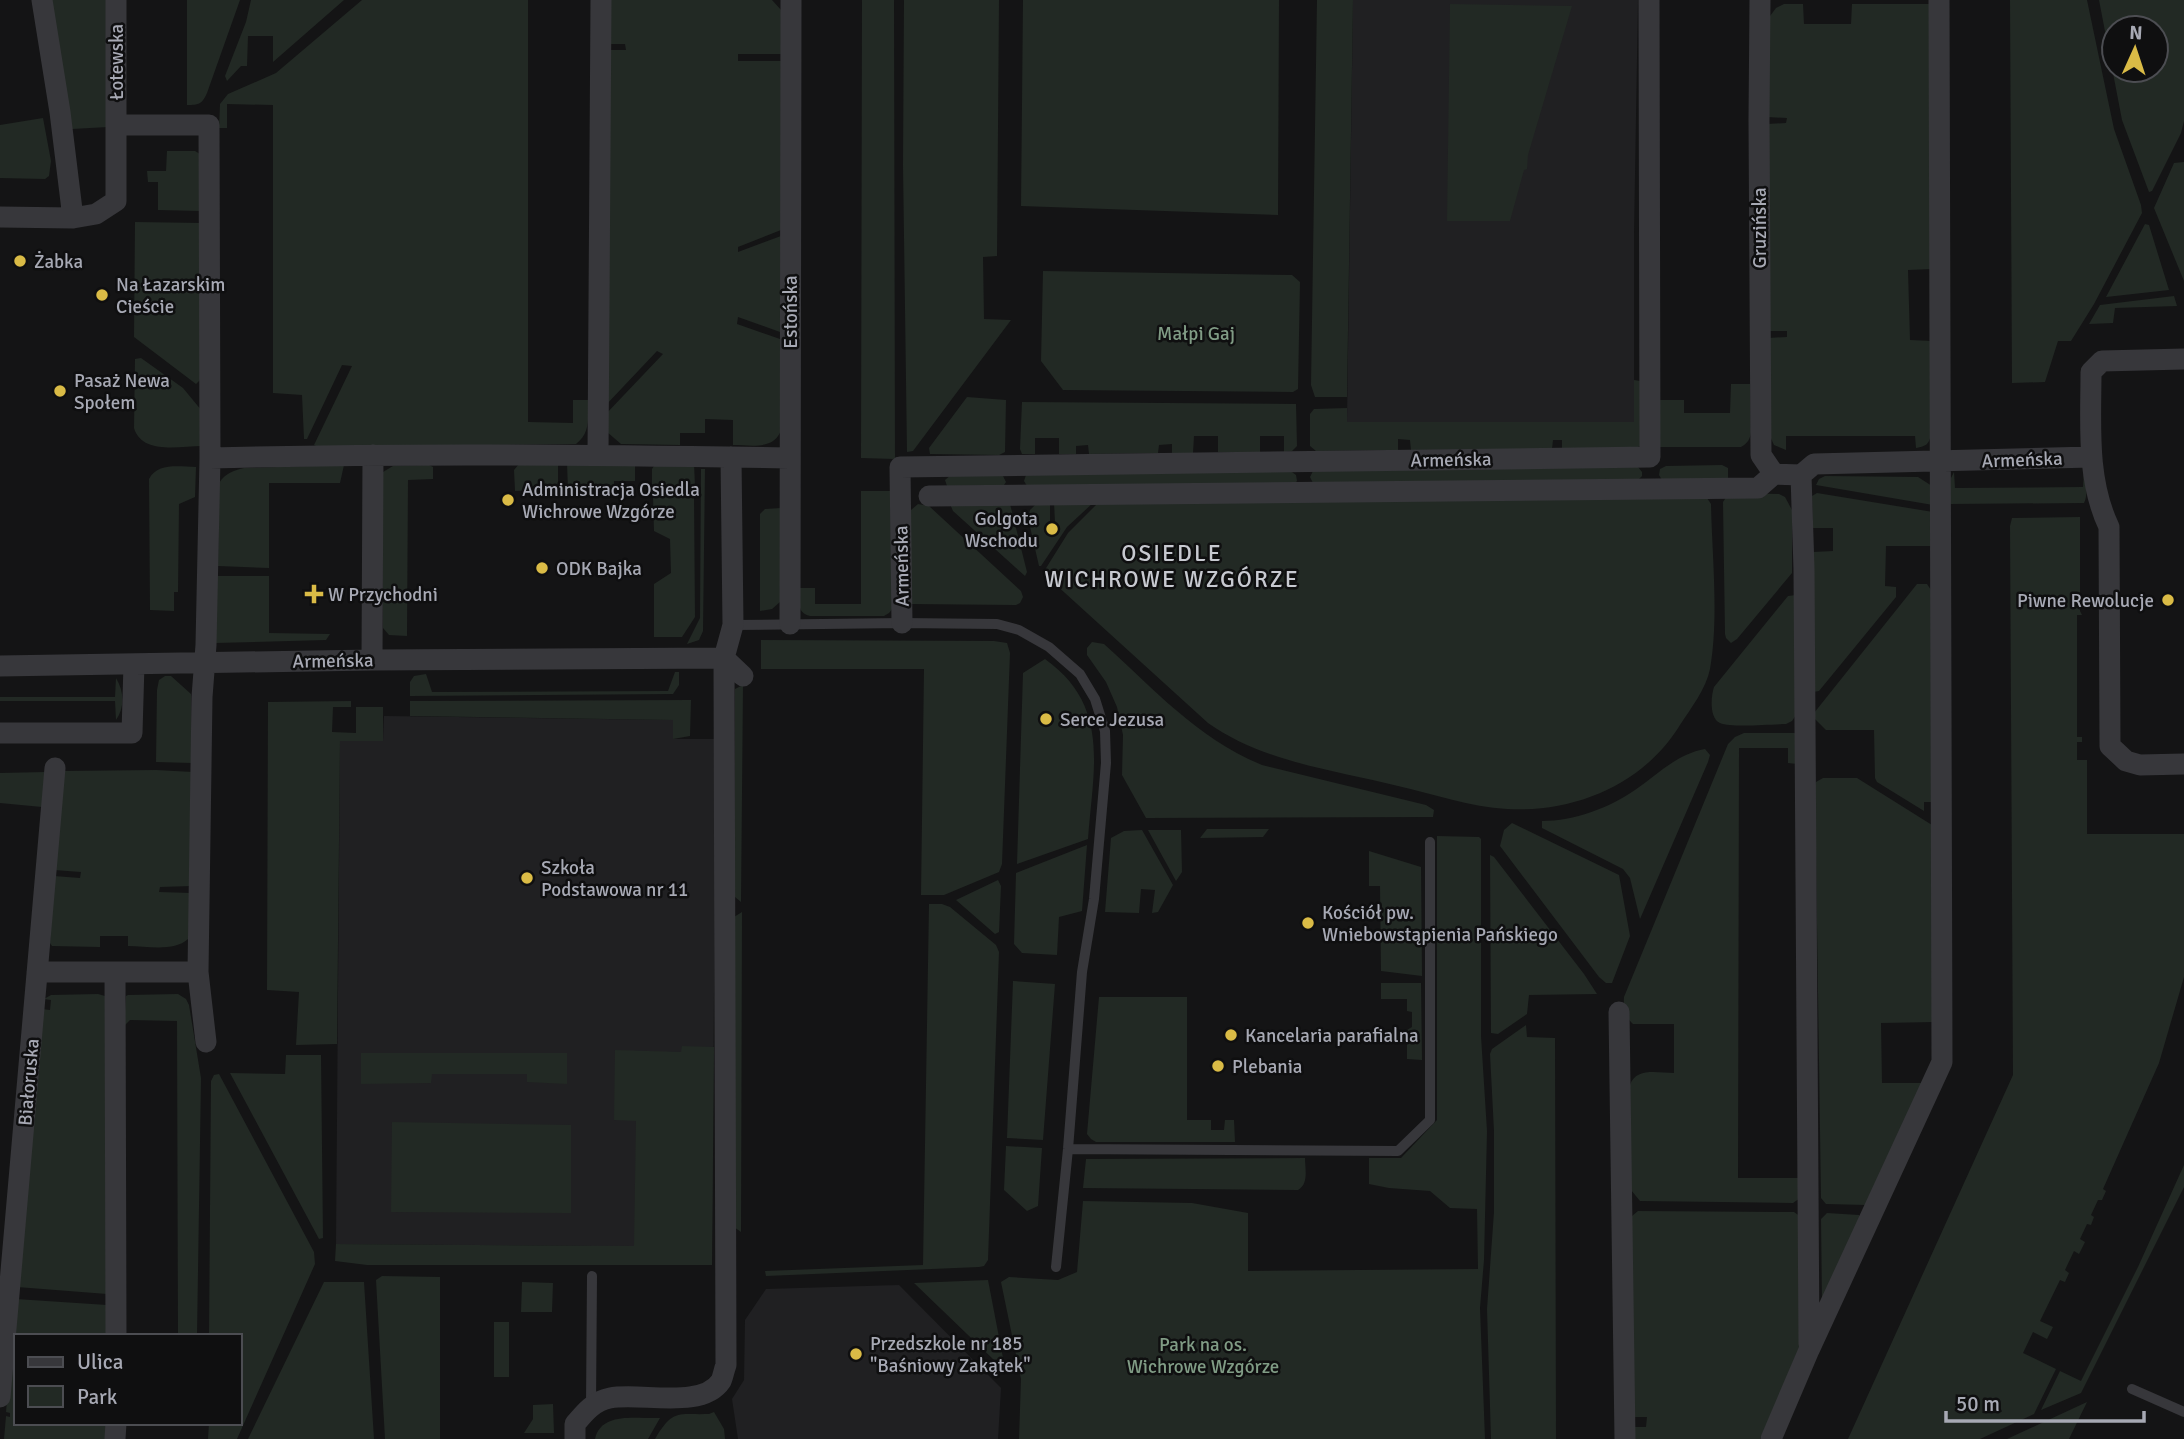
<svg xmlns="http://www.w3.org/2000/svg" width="2184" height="1439" font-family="Signika,sans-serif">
<rect width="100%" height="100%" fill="#141415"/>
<!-- built -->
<path fill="#202022" d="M1353 0H1638L1634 233V422H1347Z
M384 716 673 720V739H716L712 1247 336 1244 340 741H383Z
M899 1285 1001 1388 998 1439H738L732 1399 744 1380 745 1320 766 1289Z"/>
<!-- green -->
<path fill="#222924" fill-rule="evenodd" d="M51 0H107L108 127 72 129Z
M187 0H240L207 93C202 104 199 105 187 105Z
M251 0H344L273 62V36H248L247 66H241L227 81 225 76 246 22Z
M362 0H528V422L573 423V400H588C588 416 591 433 576 444L318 447 314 445 352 366 342 365 307 439H304L302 395 273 393V105L227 104V128H219L220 104 228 94 276 73Z
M605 0H772L782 11 781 54H738V61H781V230L738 247V252L781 236 780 332 738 317 737 324 780 339 782 427C776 451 752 445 733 445V420L705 419V433H680V445L621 444 607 432 604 416 663 354 657 351 605 406V50H626L625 44H606Z
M862 0H894L895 459 861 458Z
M904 0H999L997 256 983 257 984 319 1011 320 913 451 907 452 903 165Z
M1023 0H1279L1278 215 1021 206Z
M1317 0H1353L1347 397H1315L1311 385Z
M2010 0H2087L2114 129 2141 205 2142 213 2094 304 2071 341H2058L2045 382 2012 383Z
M2099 0H2184V121L2181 133 2152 191 2149 192 2122 120ZM2114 28H2156V70H2114Z
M1450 4 1572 6 1528 155 1527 169 1524 170 1510 221H1447Z
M1784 4H1803L1804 24H1851L1852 4H1929L1932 269 1908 270 1910 340 1932 341 1931 434C1929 445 1926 446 1916 448L1915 436H1786V450L1774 445 1769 434 1768 338 1787 337V331H1768L1767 124 1786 123 1787 118 1767 117V20L1776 8Z
M43 118 51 161 49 176 45 179 0 178V125Z
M167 151H195L200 154 201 211 158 210V182H148L147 171H166Z
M2184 162V281L2154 208 2174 163Z
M135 222 202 223V378L196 384 134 337Z
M2145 224 2149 225 2169 290 2106 297Z
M1043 271 1292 275 1300 282 1298 389 1293 392 1063 390 1041 361Z
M2174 296 2177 306 2115 308 2113 323 2089 324 2100 305Z
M141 358 183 388 202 411V446C180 446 142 455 134 428L135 359Z
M1634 380 1640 381V446L1638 447 1562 449V440H1553L1552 449 1411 450 1410 440 1398 439V450L1316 451 1310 446V414L1314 409 1347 408V422H1634Z
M1731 384H1750L1751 432C1750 439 1748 443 1741 447H1660L1657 400H1684V413H1730Z
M967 397 1006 400 1005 452 999 455 930 454 929 448Z
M1022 402 1296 404 1297 446 1292 451 1284 452V436H1260V452H1218V436H1194L1193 453H1172V444L1159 445 1158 453 1089 454 1088 445 1076 446V454H1059V438H1035V454H1022L1020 449Z
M558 463V490L515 491 514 470 519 464Z
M567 463H635V481H614V489L568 490Z
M656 463H694L695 486 652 488V469Z
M344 465 340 483H269V568L218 566 219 483C226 473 232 471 244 468Z
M429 465 433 467V479L408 480 407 636 389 635 383 628V472L393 466Z
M1722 465 1728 468V478L1662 480 1659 475 1660 469 1666 466Z
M196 467 195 497 179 504 178 592H174V611L150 610 149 479C158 462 180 467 196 467Z
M1638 467 1642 472V476L1638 480 1313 483 1310 477 1313 471Z
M701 469H705L703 631 699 640 687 644 700 618Z
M1289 470 1296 475 1297 481 1294 484 1027 486 1024 481 1026 475Z
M2084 470C2085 480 2089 493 2084 503L1949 504 1951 478 1954 472 1955 488 2083 487Z
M952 474 1003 476 1006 482 1004 485 947 486 945 480Z
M1825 476 1918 477 1932 486 1933 505 1816 485 1819 479Z
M861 491H891L893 608 889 613 884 616H810C796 613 799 600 799 588H815V604H861Z
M1729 493 1779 494 1785 497 1792 510V573L1737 639 1731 643 1726 638 1725 634 1723 502Z
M1817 493 1933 512V546H1886L1885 586 1896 587V597L1819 691 1813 692V552L1833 551V528H1813L1812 496Z
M694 496 695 617 682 637H654V584L671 573 670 539 654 531 653 497Z
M1707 498 1711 504C1712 555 1719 619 1710 669 1706 689 1691 708 1680 725 1644 784 1575 813 1507 809 1470 807 1434 794 1398 786 1334 770 1263 762 1208 723L1043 573 1068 533 1099 502Z
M1094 502 1067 527 1041 566H1039L1028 518 1030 510 1037 503H1050V522H1055L1054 503Z
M918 504 929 506 1021 591 1023 597 1020 603 1016 605 910 604 911 510Z
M950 504H1010L1027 572 1025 576 953 511Z
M781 508 780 602 772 609 760 611V514L765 509Z
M2080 517V611L2082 615H2077V737H2082V742H2077V760H2087V834H2184V977L2159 1063 2103 1189 2106 1191 2102 1200H2098L2091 1215 2094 1217 2091 1225 2087 1224 2080 1239 2085 1242 2079 1254 2074 1251 2065 1270 2069 1273 2065 1282 2060 1280 2040 1321 2053 1327 2047 1339 2033 1332 2023 1353 2056 1369 2034 1414 1980 1439H1848L2013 1075 2010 526 2012 518Z
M217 576H269V633L330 634 326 640 215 643Z
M1917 584H1927L1931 590 1933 802H1924V811L1877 782 1875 778 1874 730H1826L1814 718V713Z
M1796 595V715L1792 721 1786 724C1772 724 1732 728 1720 723 1709 718 1711 696 1714 687L1788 596Z
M761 640 994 641 1007 643 1010 653 1002 864 999 872 944 895H921L924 669H761Z
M1092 642 1104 644C1155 690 1197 738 1262 765L1426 805 1434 810 1433 817 1146 818 1122 775 1123 735 1117 707 1106 682 1087 655V648Z
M1045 659C1111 706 1093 769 1088 839L1017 864 1023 673Z
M675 672H679V685L673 694 410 696V682L414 676 426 674 432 692 668 691Z
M165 676H171L191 694 192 763 156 762 157 690 159 680Z
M116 678C124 691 125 707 116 720L115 701H0V697H115Z
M743 685 741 902 735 897V689Z
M691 700 690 736 673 739V720L410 716V701Z
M351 701V707H333L332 732 356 733V707H383V741H340L337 1044 296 1045 299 992 267 990 268 702Z
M1744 733H1798L1797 764 1788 763V748H1739L1738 1178H1800V1198L1793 1203 1640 1201 1631 1190 1630 1085C1636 1067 1658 1073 1674 1073V1024H1633C1626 1018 1623 1006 1624 997L1728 744 1735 737Z
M1705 749 1710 755 1708 762 1640 919 1630 878 1623 869 1542 828V821C1574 821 1609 808 1635 790 1658 774 1677 754 1705 749Z
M156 770 193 772 192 886 160 887 159 892 191 893 188 939C174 952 147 946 128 946V936H100V947L52 946 50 943 54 876 80 878 81 872 54 870 63 771Z
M46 772 42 807 0 803V773Z
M1823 778H1857L1932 825 1935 1022 1881 1023 1882 1083H1922L1866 1205 1826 1204 1821 1198 1815 786 1816 782Z
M1512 823 1619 875 1630 936 1612 983H1606L1599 977 1500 846 1504 830Z
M1207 829H1269L1263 837 1200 838Z
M1142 830 1173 885 1158 912 1152 913 1155 890 1141 889 1139 913 1105 912 1111 838 1124 831Z
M1148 830H1181L1182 872 1176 881Z
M1437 836 1479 837 1481 839V1036L1487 1131 1484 1260 1480 1308 1485 1439H1019L1021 1379 1001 1282 1009 1277 1058 1280 1077 1272 1083 1201 1192 1203 1248 1213V1271L1478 1269 1477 1209 1450 1208 1430 1191 1389 1188 1369 1184V1158H1401L1437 1120Z
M1087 845 1082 911 1059 917 1057 955 1022 953 1014 944 1016 873Z
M1369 851 1421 867 1422 976 1381 971 1380 886H1369Z
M1490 855 1494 857 1584 974 1597 994 1529 995 1527 1014 1498 1034 1491 1033Z
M998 880 1001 886 999 932 995 934 956 900Z
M929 904H942L950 907 996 945 999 952 988 1260 984 1266 979 1267 766 1276 765 1271 923 1265Z
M742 912 741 1232 734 1227V917Z
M1013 981 1055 984 1043 1140 1007 1138Z
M1381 983H1421L1422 1060 1407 1059V1030L1412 1027V1012L1407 1011V999H1381Z
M178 994 186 999 189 1005 201 1078 197 1336H178L177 1021 130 1020 124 1026 126 996 128 995Z
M51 995 98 994 105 996 107 1294 17 1287 42 1009 50 1010 51 1000 44 999Z
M1099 997H1187V1120H1211V1130H1224L1225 1120H1234L1235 1142H1096L1091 1139 1087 1134Z
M1526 1025 1527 1037 1555 1038 1556 1439H1491L1487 1309 1494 1212V1131L1490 1054 1492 1049Z
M682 1046 714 1047 712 1265H367L335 1261 336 1244 634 1246 636 1121 614 1120 615 1050 681 1052Z
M361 1053H567V1084L527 1082V1074H432L431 1083 361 1084Z
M286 1055H321L323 1238 319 1239 230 1073 285 1074Z
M219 1074 314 1252 315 1264 237 1439H208L209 1423H240V1336H209L211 1081 214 1075Z
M392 1122 571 1125V1213L391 1212Z
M1006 1146 1042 1148 1038 1206 1027 1211 1004 1190Z
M1305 1158C1305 1169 1309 1184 1298 1190L1083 1188 1086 1159Z
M2184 1165V1187L2081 1393 2041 1410 2060 1371 2081 1381 2138 1267Z
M1638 1211 1794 1212 1801 1217V1348L1760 1439H1631V1427H1646L1647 1417H1631L1632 1216Z
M1827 1213 1859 1215 1862 1221 1822 1304 1821 1219Z
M382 1276 440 1277V1439H385L376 1280Z
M988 1280 1003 1358 994 1360 914 1283Z
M324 1282H364L374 1439H248Z
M522 1282 553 1283 552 1312H521Z
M16 1299 107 1305V1336H16V1423H108V1439H4L6 1416 10 1417V1413L6 1412Z
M494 1322H509V1377H494Z
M2087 1402 2069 1439H2007Z
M553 1404 554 1433H524L533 1419V1405Z
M714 1412 724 1429 725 1439H655C673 1409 677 1415 709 1414Z
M660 1418 648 1439H595C601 1411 637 1419 660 1418Z"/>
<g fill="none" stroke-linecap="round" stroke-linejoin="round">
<!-- lane -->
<path stroke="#37373b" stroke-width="10" d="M733 625 902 623 997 624 1019 630 1049 647 1080 674 1095 699 1105 731 1106 763 1094 899 1082 972 1068 1149 1056 1267
M1068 1149 1398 1151 1430 1120V842
M2132 1389 2184 1412
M591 1406 592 1276"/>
<!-- street -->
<path stroke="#37373b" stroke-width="21" d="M42 0 60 112 73 218
M1760 0 1759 120 1761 455 1774 474 1801 475 1814 464 2091 457
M116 125H209L210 458 206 645 202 697 198 972 206 1042
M0 217 73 218 96 214 116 201V0
M2184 359 2102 361 2091 372C2091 423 2086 479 2109 527L2110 746 2126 761 2140 765 2184 764
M598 455 601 0
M210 458C403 453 596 455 789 458
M1801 475 1804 569 1809 1344
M929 496 1758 488 1774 474
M902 623 900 467 1650 457 1649 0
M790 624 791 0
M724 658 743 676
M372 660 373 455
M0 666 372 660 724 658
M0 733H132L134 664
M37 972H198
M115 972 116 1336
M1619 1012 1625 1439
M0 1397 55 768
M115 1439 116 1423
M575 1439V1424C585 1412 594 1401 610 1398 640 1392 702 1410 721 1381 723 1377 724 1370 726 1365L724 658 733 625 731 457
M1771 1439 1809 1350 1942 1062 1939 0"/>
</g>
<!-- markers -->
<g fill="#dabb46" stroke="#0f0f10" stroke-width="2.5">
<circle cx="20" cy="261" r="7"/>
<circle cx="102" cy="295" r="7"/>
<circle cx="60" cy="391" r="7"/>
<circle cx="508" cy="500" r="7"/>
<circle cx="1052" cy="529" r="7"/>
<circle cx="542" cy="568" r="7"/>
<path d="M310.5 583.5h7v7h7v7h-7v7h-7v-7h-7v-7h7z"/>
<circle cx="2168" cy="600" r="7"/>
<circle cx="1046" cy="719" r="7"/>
<circle cx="527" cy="878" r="7"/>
<circle cx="1308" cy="923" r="7"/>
<circle cx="1231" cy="1035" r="7"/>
<circle cx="1218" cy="1066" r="7"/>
<circle cx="856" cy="1354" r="7"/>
</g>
<g text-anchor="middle" stroke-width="5" stroke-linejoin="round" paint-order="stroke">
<!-- street labels -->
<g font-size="19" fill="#a7a9b4" stroke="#0f0f10">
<text transform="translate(116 62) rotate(-90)" y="7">Łotewska</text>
<text transform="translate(1759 228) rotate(-90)" y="7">Gruzińska</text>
<text transform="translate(790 312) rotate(-90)" y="7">Estońska</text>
<text transform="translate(1451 459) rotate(-1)" y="7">Armeńska</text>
<text transform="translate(2022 459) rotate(-2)" y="7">Armeńska</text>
<text transform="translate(901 566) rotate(-91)" y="7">Armeńska</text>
<text transform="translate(333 660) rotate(-1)" y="7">Armeńska</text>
<text transform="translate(28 1082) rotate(-85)" y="7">Białoruska</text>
</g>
<!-- poi labels -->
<g font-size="19" fill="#a7a9b4" stroke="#0f0f10" text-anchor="start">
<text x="34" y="268">Żabka</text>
<text x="116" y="291">Na Łazarskim<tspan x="116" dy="22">Cieście</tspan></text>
<text x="74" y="387">Pasaż Newa<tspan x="74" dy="22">Społem</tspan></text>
<text x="522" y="496">Administracja Osiedla<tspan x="522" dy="22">Wichrowe Wzgórze</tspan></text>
<text x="1038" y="525" text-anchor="end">Golgota<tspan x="1038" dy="22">Wschodu</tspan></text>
<text x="556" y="575">ODK Bajka</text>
<text x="328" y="601">W Przychodni</text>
<text x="2154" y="607" text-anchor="end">Piwne Rewolucje</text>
<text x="1060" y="726">Serce Jezusa</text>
<text x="541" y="874">Szkoła<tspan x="541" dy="22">Podstawowa nr 11</tspan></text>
<text x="1322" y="919">Kościół pw.<tspan x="1322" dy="22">Wniebowstąpienia Pańskiego</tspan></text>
<text x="1245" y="1042">Kancelaria parafialna</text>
<text x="1232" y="1073">Plebania</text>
<text x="870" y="1350">Przedszkole nr 185<tspan x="870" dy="22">"Baśniowy Zakątek"</tspan></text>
</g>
<!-- park labels -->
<g font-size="19" fill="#809c85" stroke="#0f0f10">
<text x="1196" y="340">Małpi Gaj</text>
<text x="1203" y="1351">Park na os.<tspan x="1203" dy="22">Wichrowe Wzgórze</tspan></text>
</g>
<!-- quarter labels -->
<g font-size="23" letter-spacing="2" fill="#c7c9d0" stroke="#0f0f10">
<text x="1172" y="561">OSIEDLE<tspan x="1172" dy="26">WICHROWE WZGÓRZE</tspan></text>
</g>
</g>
<!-- legend -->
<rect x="14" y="1334" width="228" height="91" fill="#0f0f10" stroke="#4c4d52" stroke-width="2"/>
<rect x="28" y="1357" width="35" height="10" fill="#37373b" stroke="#4c4d52" stroke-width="2"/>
<text x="77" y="1369" font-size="21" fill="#a7a9b4">Ulica</text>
<rect x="28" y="1386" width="35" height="21" fill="#222924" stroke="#4c4d52" stroke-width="2"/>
<text x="77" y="1404" font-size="21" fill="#a7a9b4">Park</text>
<!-- north arrow -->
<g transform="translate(2135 49) rotate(3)"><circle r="33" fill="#0f0f10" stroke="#4c4d52" stroke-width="2"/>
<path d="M0-5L12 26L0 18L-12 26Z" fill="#dabb46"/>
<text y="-10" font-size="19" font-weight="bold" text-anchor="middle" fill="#a7a9b4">N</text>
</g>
<!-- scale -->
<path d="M1946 1411v10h198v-10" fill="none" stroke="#a7a9b4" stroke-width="3.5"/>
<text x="1956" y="1411" font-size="21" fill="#a7a9b4" stroke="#0f0f10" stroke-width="5" paint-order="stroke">50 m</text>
</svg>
